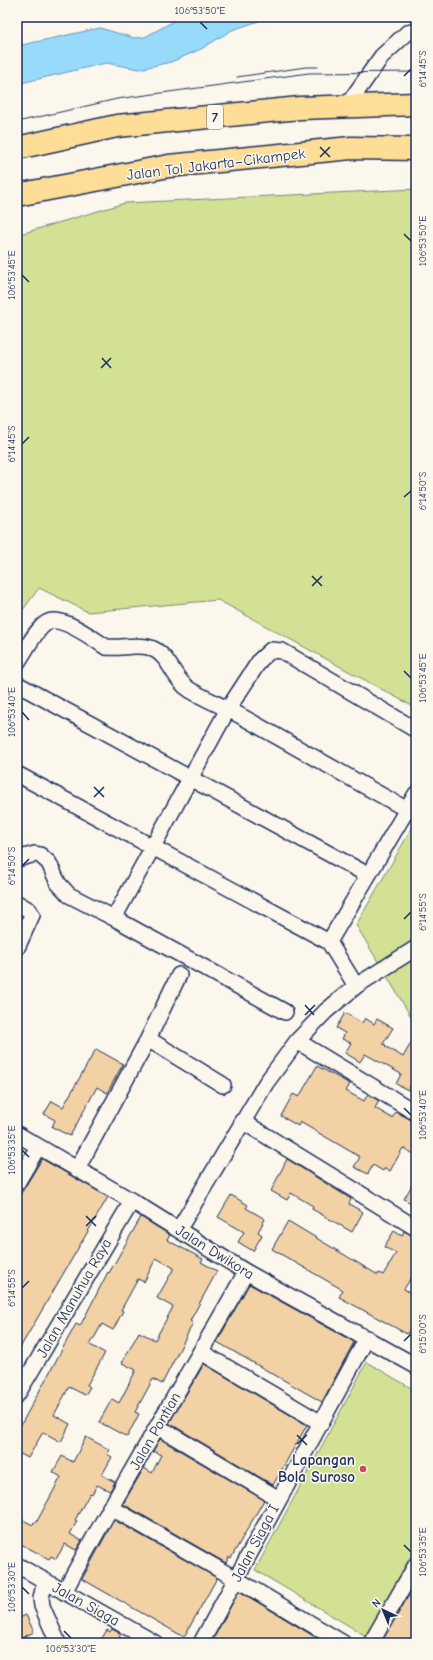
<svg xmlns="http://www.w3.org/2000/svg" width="433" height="1660" font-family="'Comic Neue',sans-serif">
<rect width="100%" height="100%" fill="#fbf7ec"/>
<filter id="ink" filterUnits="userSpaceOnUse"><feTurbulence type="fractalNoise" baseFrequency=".025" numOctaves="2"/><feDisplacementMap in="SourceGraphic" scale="8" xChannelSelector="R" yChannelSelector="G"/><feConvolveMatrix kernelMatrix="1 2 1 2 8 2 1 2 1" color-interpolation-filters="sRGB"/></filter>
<g filter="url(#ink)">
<!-- green -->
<path fill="#d2e194" stroke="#768879" d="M416 189V708L218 600 88 612 39 588 17 618V235L125 203Z
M416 821V1025L356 925Z
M367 1362 416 1391V1547L366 1636 255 1570Z"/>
<!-- water -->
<path fill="#98dafa" stroke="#6696bc" d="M185 17H271L232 30 201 49 171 62 139 69 106 63 17 84V46L100 28 134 38 145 37 174 21Z"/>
<!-- building -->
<path fill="#f2d2a4" stroke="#1b2f5e" d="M345 1013 362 1023 365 1018 374 1024 377 1019 393 1028 383 1044 386 1045 385 1046 403 1057 416 1034V1076L408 1090 396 1084 401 1074 365 1054 360 1062 345 1053 351 1043 342 1039 345 1033 336 1028Z
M96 1049 123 1064 107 1093 97 1087 70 1136 52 1127 55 1120 44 1114 52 1101 63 1107Z
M317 1066 350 1084 346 1091 364 1101 368 1094 379 1101 375 1108 392 1118 396 1112 416 1122 411 1132 416 1135V1155L403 1148 390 1171 385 1168 383 1171 373 1165 368 1174 354 1167 360 1157 300 1122 298 1126 281 1116 293 1094 299 1097Z
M42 1159 108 1197 17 1353V1200Z
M287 1159 351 1199 349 1204 363 1212 352 1232 312 1209 313 1206 291 1193 287 1200 271 1191Z
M416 1178V1206L404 1199Z
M231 1195 248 1205 246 1208 265 1219 258 1232 262 1235 253 1251 238 1242 244 1232 218 1217Z
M141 1217 170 1235 167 1240 203 1259 201 1262 217 1271 190 1321 193 1323 162 1384 153 1379 135 1412 139 1414 127 1437 99 1422 112 1399 119 1403 136 1370 122 1363 139 1332 155 1340 173 1307 157 1298 174 1268 156 1258 144 1282 138 1279 121 1310 123 1311 113 1330 102 1324 90 1345 105 1353 87 1385 90 1387 85 1395 69 1387 54 1415 70 1424 61 1442 43 1432 28 1458 17 1452V1432L76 1324 80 1326 108 1272 109 1273Z
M288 1221 378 1275 379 1273 383 1275 396 1253 384 1247 394 1231 402 1236 404 1231 415 1237 411 1242 416 1245V1270L404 1289 416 1296V1318L407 1334 339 1297 343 1290 272 1249Z
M249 1284 354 1342 322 1402 217 1342Z
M204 1364 307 1425 273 1485 169 1423Z
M86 1437 110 1450 107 1454 112 1457 102 1475 115 1482 110 1491 97 1485 92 1494 90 1493 75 1520 77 1521 70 1534 82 1541 76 1550 65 1544 56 1559 51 1556 49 1559 17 1542V1517L33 1525 34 1522 36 1523 61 1477 53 1472 62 1456 73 1462Z
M160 1439 264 1500 231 1558 229 1557 226 1563 123 1504 144 1468 152 1473 161 1455 153 1451Z
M114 1520 217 1578 184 1637 82 1579Z
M416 1583V1643H381Z
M239 1591 325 1643H211Z
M26 1615 34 1632 17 1640V1619Z
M112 1629 121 1634 119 1637 129 1643H99L107 1630 110 1632Z"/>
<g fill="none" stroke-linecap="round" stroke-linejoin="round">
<!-- minor casing -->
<g stroke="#1b2f5e" stroke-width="18">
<path id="minor" d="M346 107 382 56 407 33 416 31
M17 663C25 652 34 632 45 624 59 612 93 639 106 647 121 649 136 643 151 648 170 655 173 680 190 690 205 699 223 706 239 715 294 746 350 778 406 809
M17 684 368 875
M17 774 329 942 356 986
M17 859 35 854 40 855 49 863 58 883 69 895 114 918 285 1012
M17 903 29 910 32 915 17 948
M114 918 228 709 260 660 271 650 282 651 416 730
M329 942 416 794
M148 1039 223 1085
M297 1041 416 1113
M242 1121 416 1228
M17 1134 132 1201 246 1272 416 1366
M77 1169 148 1039 179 975
M17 1183 38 1147
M179 1229 266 1083 297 1041 326 1011 356 986 416 948
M201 1352 321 1423
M17 1395 132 1201
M158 1427 279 1499
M110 1507 236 1579 343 1643
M17 1565 155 1643
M45 1581 41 1598 42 1606 58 1643
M64 1592C122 1484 186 1379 246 1272
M201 1643 367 1338
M371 1643 416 1565"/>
</g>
<!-- highway casing -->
<g stroke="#1b2f5e" stroke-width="25">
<path id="highway" d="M17 148 117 126 300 108 416 104
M17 195 169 166 351 148 416 149"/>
</g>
<!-- minor -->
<use href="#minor" stroke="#fbf7ec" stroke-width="15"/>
<!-- highway -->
<use href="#highway" stroke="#fedd96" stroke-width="22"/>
<!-- tram -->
<path stroke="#1b2f5e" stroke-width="1" d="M237 77 306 67H318
M17 122 117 99 309 73 416 72"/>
</g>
</g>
<!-- ticks -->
<path fill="none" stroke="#1b2f5e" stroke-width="1.5" d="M200 22 207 29M404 76 411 69M320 147 330 157M320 157 330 147M404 234 411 241M22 275 29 282M102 358 111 368M101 368 111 358M22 444 29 437M404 497 411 491M312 576 322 586M312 586 322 576M404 671 411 678M22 712 29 720M94 787 104 797M94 797 104 787M22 866 29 859M404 919 411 912M305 1005 314 1015M305 1015 315 1005M404 1108 411 1115M22 1150 29 1157M86 1216 96 1226M86 1226 96 1216M22 1288 29 1281M404 1341 411 1334M297 1435 307 1445M297 1444 307 1435M404 1545 411 1552M22 1587 29 1594M64 1631 71 1638"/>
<!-- markers -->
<circle fill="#d1495b" stroke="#fbf7ec" stroke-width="1.5" cx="363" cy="1469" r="4"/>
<g text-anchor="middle" stroke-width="3" stroke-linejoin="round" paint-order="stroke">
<!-- shield labels -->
<rect fill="#fbf7ec" stroke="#5e6b89" stroke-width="1" x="207" y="105" width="16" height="24" rx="3"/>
<g font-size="14" font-weight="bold" fill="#1b2f5e">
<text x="215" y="122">7</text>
</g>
<!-- street labels -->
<g font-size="15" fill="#1b2f5e" stroke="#fbf7ec">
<text transform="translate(216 164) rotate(-7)" y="5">Jalan Tol Jakarta–Cikampek</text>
<text transform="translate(215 1252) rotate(32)" y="5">Jalan Dwikora</text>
<text transform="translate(74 1298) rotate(-60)" y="5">Jalan Manuhua Raya</text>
<text transform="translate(155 1431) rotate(-60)" y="5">Jalan Pontian</text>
<text transform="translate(255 1543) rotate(-62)" y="5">Jalan Siaga I</text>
<text transform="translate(86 1604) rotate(29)" y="5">Jalan Siaga</text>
</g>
<!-- poi labels -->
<g font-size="15" font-weight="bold" fill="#1b2f5e" stroke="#fbf7ec" text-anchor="end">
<text x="355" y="1465">Lapangan<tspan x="355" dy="17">Bola Suroso</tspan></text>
</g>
</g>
<!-- margin -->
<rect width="433" height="1660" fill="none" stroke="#fbf7ec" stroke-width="44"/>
<!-- north arrow -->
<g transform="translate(383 1610) rotate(316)" stroke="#fbf7ec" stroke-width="3" paint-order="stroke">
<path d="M0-3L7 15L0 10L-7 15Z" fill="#1b2f5e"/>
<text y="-6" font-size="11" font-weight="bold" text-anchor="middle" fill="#1b2f5e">N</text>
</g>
<rect x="22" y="22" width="389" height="1616" fill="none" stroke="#1b2f5e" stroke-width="1.5"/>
<g font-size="10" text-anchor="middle" fill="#1b2f5e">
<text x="200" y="14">106°53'50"E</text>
<text transform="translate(422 69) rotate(-90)" y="4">6°14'45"S</text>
<text transform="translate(422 241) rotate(-90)" y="4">106°53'50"E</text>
<text transform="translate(11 275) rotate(-90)" y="4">106°53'45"E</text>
<text transform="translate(11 444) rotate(-90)" y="4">6°14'45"S</text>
<text transform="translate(422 491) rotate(-90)" y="4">6°14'50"S</text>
<text transform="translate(422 678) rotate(-90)" y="4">106°53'45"E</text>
<text transform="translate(11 712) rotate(-90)" y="4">106°53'40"E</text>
<text transform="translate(11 866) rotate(-90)" y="4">6°14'50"S</text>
<text transform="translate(422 912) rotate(-90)" y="4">6°14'55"S</text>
<text transform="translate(422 1115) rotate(-90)" y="4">106°53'40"E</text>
<text transform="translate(11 1150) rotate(-90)" y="4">106°53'35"E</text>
<text transform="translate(11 1288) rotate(-90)" y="4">6°14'55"S</text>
<text transform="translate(422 1334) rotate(-90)" y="4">6°15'00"S</text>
<text transform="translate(422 1552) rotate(-90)" y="4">106°53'35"E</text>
<text transform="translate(11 1587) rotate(-90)" y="4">106°53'30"E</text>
<text x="71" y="1652">106°53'30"E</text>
</g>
</svg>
